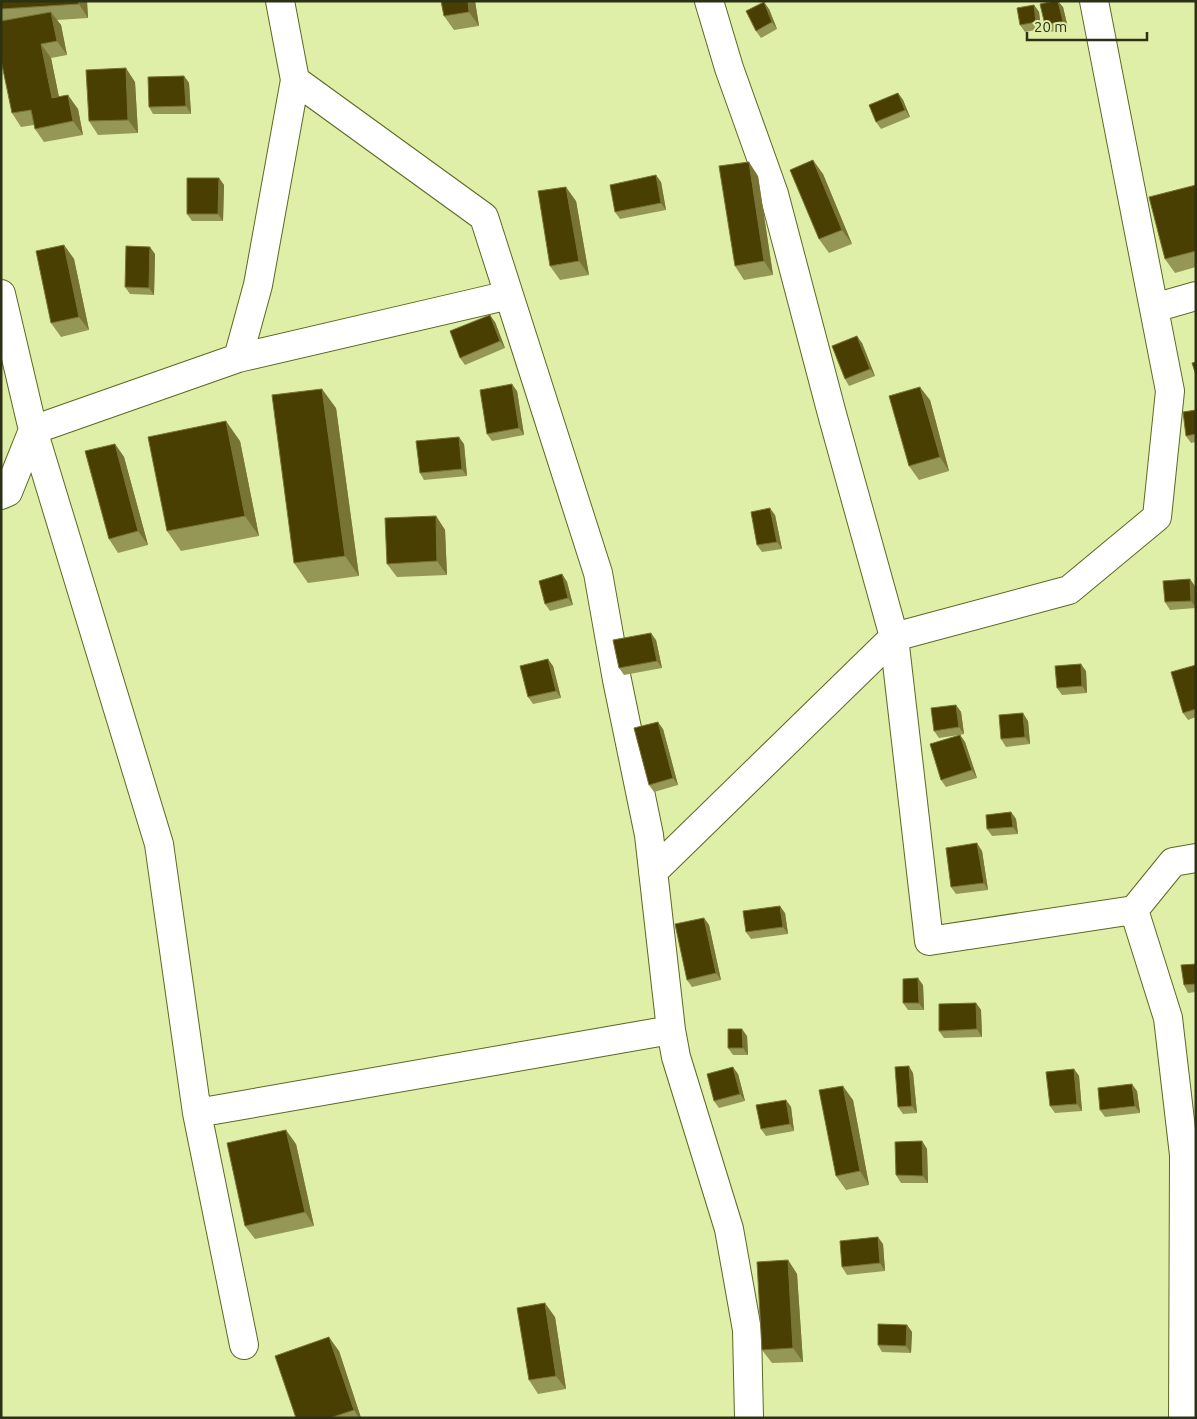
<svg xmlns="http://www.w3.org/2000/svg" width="1197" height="1419" font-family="Ubuntu,sans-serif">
<rect width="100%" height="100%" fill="#e0efa8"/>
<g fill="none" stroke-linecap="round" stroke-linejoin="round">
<!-- street casing -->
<g stroke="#5c6723" stroke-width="30">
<path id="street" d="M709 1 729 68 774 194 832 414 894 637 929 941 1134 910 1173 862 1196 858
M295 80 484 217 598 573 617 680 649 835 671 1030 676 1057 729 1229 747 1330 749 1418
M1 294 33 430 159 844 197 1113 244 1345
M1154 308 1196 296
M238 358 258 285 295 80 280 1
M1 495 8 492 33 430 238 358 509 295
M653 872 894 637 1069 590 1157 517 1170 391 1094 1
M1134 910 1168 1018 1184 1155 1183 1418
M197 1113 671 1030"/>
</g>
<!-- street -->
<use href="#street" stroke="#fff" stroke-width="28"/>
</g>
<!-- wall -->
<path fill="#959756" d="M1 1H87L88 18 57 20 61 25 67 55 51 58 59 97 78 109 83 135 44 142 35 129 34 125 21 127 12 113 2 21 1 20Z
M441 1H475L479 26 454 30 444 16Z
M1034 5 1039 12 1041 29 1025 32 1020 25Z
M1063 7 1068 28 1050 32 1045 25Z
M769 9 777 29 761 38 756 31Z
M184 76 189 83 191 114H153L149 107Z
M135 82 138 133 98 135 89 121Z
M898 93 903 100 910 117 881 129 876 122Z
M823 174 852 244 829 253 819 239Z
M758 176 773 275 744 280 735 266Z
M219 178 224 185 223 221H192L187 214Z
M661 182 666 210 620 219 615 212Z
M1196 185V267L1175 273 1165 259Z
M576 201 589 275 560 280 550 266Z
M64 245 74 259 89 330 61 337 51 323Z
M155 254 154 295 130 294 125 287Z
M495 322 505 348 465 365 460 358Z
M862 343 875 376 849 386 845 379Z
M517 391 524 435 492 441 487 434Z
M930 400 949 471 919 480 909 466Z
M336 408 359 576 308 583 294 563Z
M1196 410V442L1191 443 1186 436Z
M240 441 259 536 181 551 167 531Z
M115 444 124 457 148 545 118 553 109 539Z
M464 444 467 476 424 480 420 473Z
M775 515 782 549 762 552 757 545Z
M436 516 445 530 447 575 397 577 387 564Z
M562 574 567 582 573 605 550 611 545 604Z
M1195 586 1196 608 1170 610 1165 602Z
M656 640 662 668 624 675 619 668Z
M1196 665V717L1188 720 1183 713Z
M553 666 561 698 533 704 528 697Z
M1086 671 1087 693 1062 695 1057 688Z
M956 705 961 712 964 734 960 735 965 742 977 778 946 787 941 780 959 735 939 738 934 731Z
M1028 721 1030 744 1006 747 1001 739Z
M663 729 678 785 654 792 649 785Z
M1011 812 1016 819 1018 834 992 836 987 829Z
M982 851 988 890 956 894 951 887Z
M785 913 788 934 751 939 746 932Z
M704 918 709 925 721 980 692 987 687 980Z
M1196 964V992L1188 993 1184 985Z
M923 985 924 1010H908L903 1003Z
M976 1003 981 1010 982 1037 944 1038 939 1031Z
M747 1036 748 1055H733L728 1048Z
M1074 1069 1079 1076 1082 1111 1055 1113 1050 1106Z
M913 1073 917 1113 903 1114 898 1107Z
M738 1074 745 1101 719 1108 714 1101Z
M1137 1091 1140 1113 1105 1117 1100 1110Z
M786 1100 791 1107 794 1131 766 1136 761 1129Z
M853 1100 869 1185 846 1190 836 1176Z
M922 1141 927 1149 928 1183H901L896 1175Z
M296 1144 314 1226 255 1239 245 1226Z
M883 1244 885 1271 847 1275 842 1267Z
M788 1260 797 1274 803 1362 772 1363 762 1350Z
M555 1317 566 1389 538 1394 529 1380Z
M907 1325 912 1332 911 1353 882 1352 878 1345Z
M339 1351 361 1418H296Z"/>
<!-- shaded-wall -->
<path fill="#777434" d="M78 1H87L88 18 79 4Z
M468 1H475L479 26 469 12Z
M1058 1 1063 7 1068 28 1063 21Z
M764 2 769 9 777 29 772 22Z
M1034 5 1039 12 1041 29 1036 22Z
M51 12 61 25 67 55 57 41Z
M41 44 51 58 62 112 52 98Z
M126 68 135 82 138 133 128 120Z
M184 76 189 83 191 114 186 106Z
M898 93 903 100 910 117 905 110Z
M68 95 78 109 83 135 73 121Z
M813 160 823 174 852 244 842 230Z
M749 162 758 176 773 275 764 261Z
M656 175 661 182 666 210 661 203Z
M219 178 224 185 223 221 218 214Z
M566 187 576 201 589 275 579 261Z
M64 245 74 259 89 330 79 317Z
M150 247 155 254 154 295 149 288Z
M490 315 495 322 505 348 500 341Z
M857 336 862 343 875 376 870 369Z
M512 384 517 391 524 435 519 428Z
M920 387 930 400 949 471 940 457Z
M322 389 336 408 359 576 345 556Z
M226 421 240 441 259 536 245 516Z
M459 437 464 444 467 476 462 469Z
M115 444 124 457 148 545 138 531Z
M770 508 775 515 782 549 777 542Z
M436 516 445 530 447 575 437 561Z
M562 574 567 582 573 605 568 598Z
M1190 579 1195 586 1196 607 1191 601Z
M651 633 656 640 662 668 657 661Z
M548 659 553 666 561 698 556 691Z
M1081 664 1086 671 1087 693 1082 686Z
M956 705 961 712 964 734 959 727Z
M1023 713 1028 721 1030 744 1025 737Z
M658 722 663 729 678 785 673 778Z
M960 735 965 742 977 778 972 770Z
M1011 812 1016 819 1018 834 1013 827Z
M977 843 982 851 988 890 984 883Z
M780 906 785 913 788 934 783 927Z
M704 918 709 925 721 980 716 973Z
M918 978 923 985 924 1010 919 1003Z
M976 1003 981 1010 982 1037 977 1029Z
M742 1029 747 1036 748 1055 743 1048Z
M909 1066 913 1073 917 1113 912 1106Z
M733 1067 738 1074 745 1101 740 1094Z
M1074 1069 1079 1076 1082 1111 1077 1104Z
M1132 1084 1137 1091 1140 1113 1135 1106Z
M843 1086 853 1100 869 1185 860 1171Z
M786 1100 791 1107 794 1131 790 1124Z
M286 1130 296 1144 314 1226 305 1212Z
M922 1141 927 1149 928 1183 923 1176Z
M878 1237 883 1244 885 1271 880 1263Z
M788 1260 797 1274 803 1362 793 1348Z
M545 1303 555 1317 566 1389 556 1376Z
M907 1325 912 1332 911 1353 906 1346Z
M329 1337 339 1351 361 1418H359L354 1410Z"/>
<!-- building -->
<path fill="#4a3f03" stroke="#777434" d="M1 1H78L79 4 1 9Z
M441 1H468L469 12 444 16Z
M1054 1H1058L1063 21 1045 25 1040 4Z
M764 2 772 22 756 31 746 11Z
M1034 5 1036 22 1020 25 1017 8Z
M51 12 57 41 41 44 52 98 68 95 73 121 35 129 31 110 12 113 1 60V21Z
M126 68 128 120 89 121 86 70Z
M184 76 186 106 149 107 148 77Z
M898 93 905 110 876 122 869 105Z
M813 160 842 230 819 239 790 170Z
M749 162 764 261 735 266 719 166Z
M656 175 661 203 615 212 610 185Z
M187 178H219L218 214H187Z
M1196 185V251L1165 259 1149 197Z
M566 187 579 261 550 266 538 191Z
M64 245 79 317 51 323 36 251Z
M126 246 150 247 149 288 125 287Z
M490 315 500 341 460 358 450 331Z
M857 336 870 369 845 379 832 346Z
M1196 362V375L1192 363Z
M512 384 519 428 487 434 480 390Z
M920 387 940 457 909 466 889 396Z
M322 389 345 556 294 563 272 395Z
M1196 410V434L1186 436 1183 412Z
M226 421 245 516 167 531 148 437Z
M459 437 462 469 420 473 416 441Z
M115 444 138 531 109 539 85 451Z
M770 508 777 542 757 545 751 512Z
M436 516 437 561 387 564 385 518Z
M562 574 568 598 545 604 539 581Z
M1190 579 1191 601 1165 602 1163 581Z
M651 633 657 661 619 668 613 640Z
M548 659 556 691 528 697 520 666Z
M1081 664 1082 686 1057 688 1055 666Z
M1196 665V709L1183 713 1171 672Z
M956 705 959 727 934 731 931 708Z
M1023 713 1025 737 1001 739 999 715Z
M658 722 673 778 649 785 634 728Z
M960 735 972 770 941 780 930 744Z
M1011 812 1013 827 987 829 986 815Z
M977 843 984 883 951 887 946 848Z
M780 906 783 927 746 932 743 911Z
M704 918 716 973 687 980 675 924Z
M1196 964V984L1184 985 1181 965Z
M918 978 919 1003H903V979Z
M976 1003 977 1029 939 1031V1004Z
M728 1029H742L743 1048H728Z
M909 1066 912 1106 898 1107 895 1067Z
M733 1067 740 1094 714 1101 707 1074Z
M1074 1069 1077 1104 1050 1106 1046 1072Z
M1132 1084 1135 1106 1100 1110 1098 1088Z
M843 1086 860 1171 836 1176 819 1090Z
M786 1100 790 1124 761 1129 756 1105Z
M286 1130 305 1212 245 1226 227 1143Z
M922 1141 923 1176 896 1175 895 1142Z
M878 1237 880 1263 842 1267 840 1241Z
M788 1260 793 1348 762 1350 757 1262Z
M545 1303 556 1376 529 1380 517 1308Z
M878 1324 907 1325 906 1346 878 1345Z
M329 1337 354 1410 330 1418H296L275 1356Z"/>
<!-- border -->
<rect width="1197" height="1419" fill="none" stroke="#2c3115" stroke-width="5"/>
<!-- scale -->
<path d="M1027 32v8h120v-8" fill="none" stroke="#2c3115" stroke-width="2.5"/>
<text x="1034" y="32" font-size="15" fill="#2c3115" stroke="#e0efa8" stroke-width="4" paint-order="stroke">20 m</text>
</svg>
